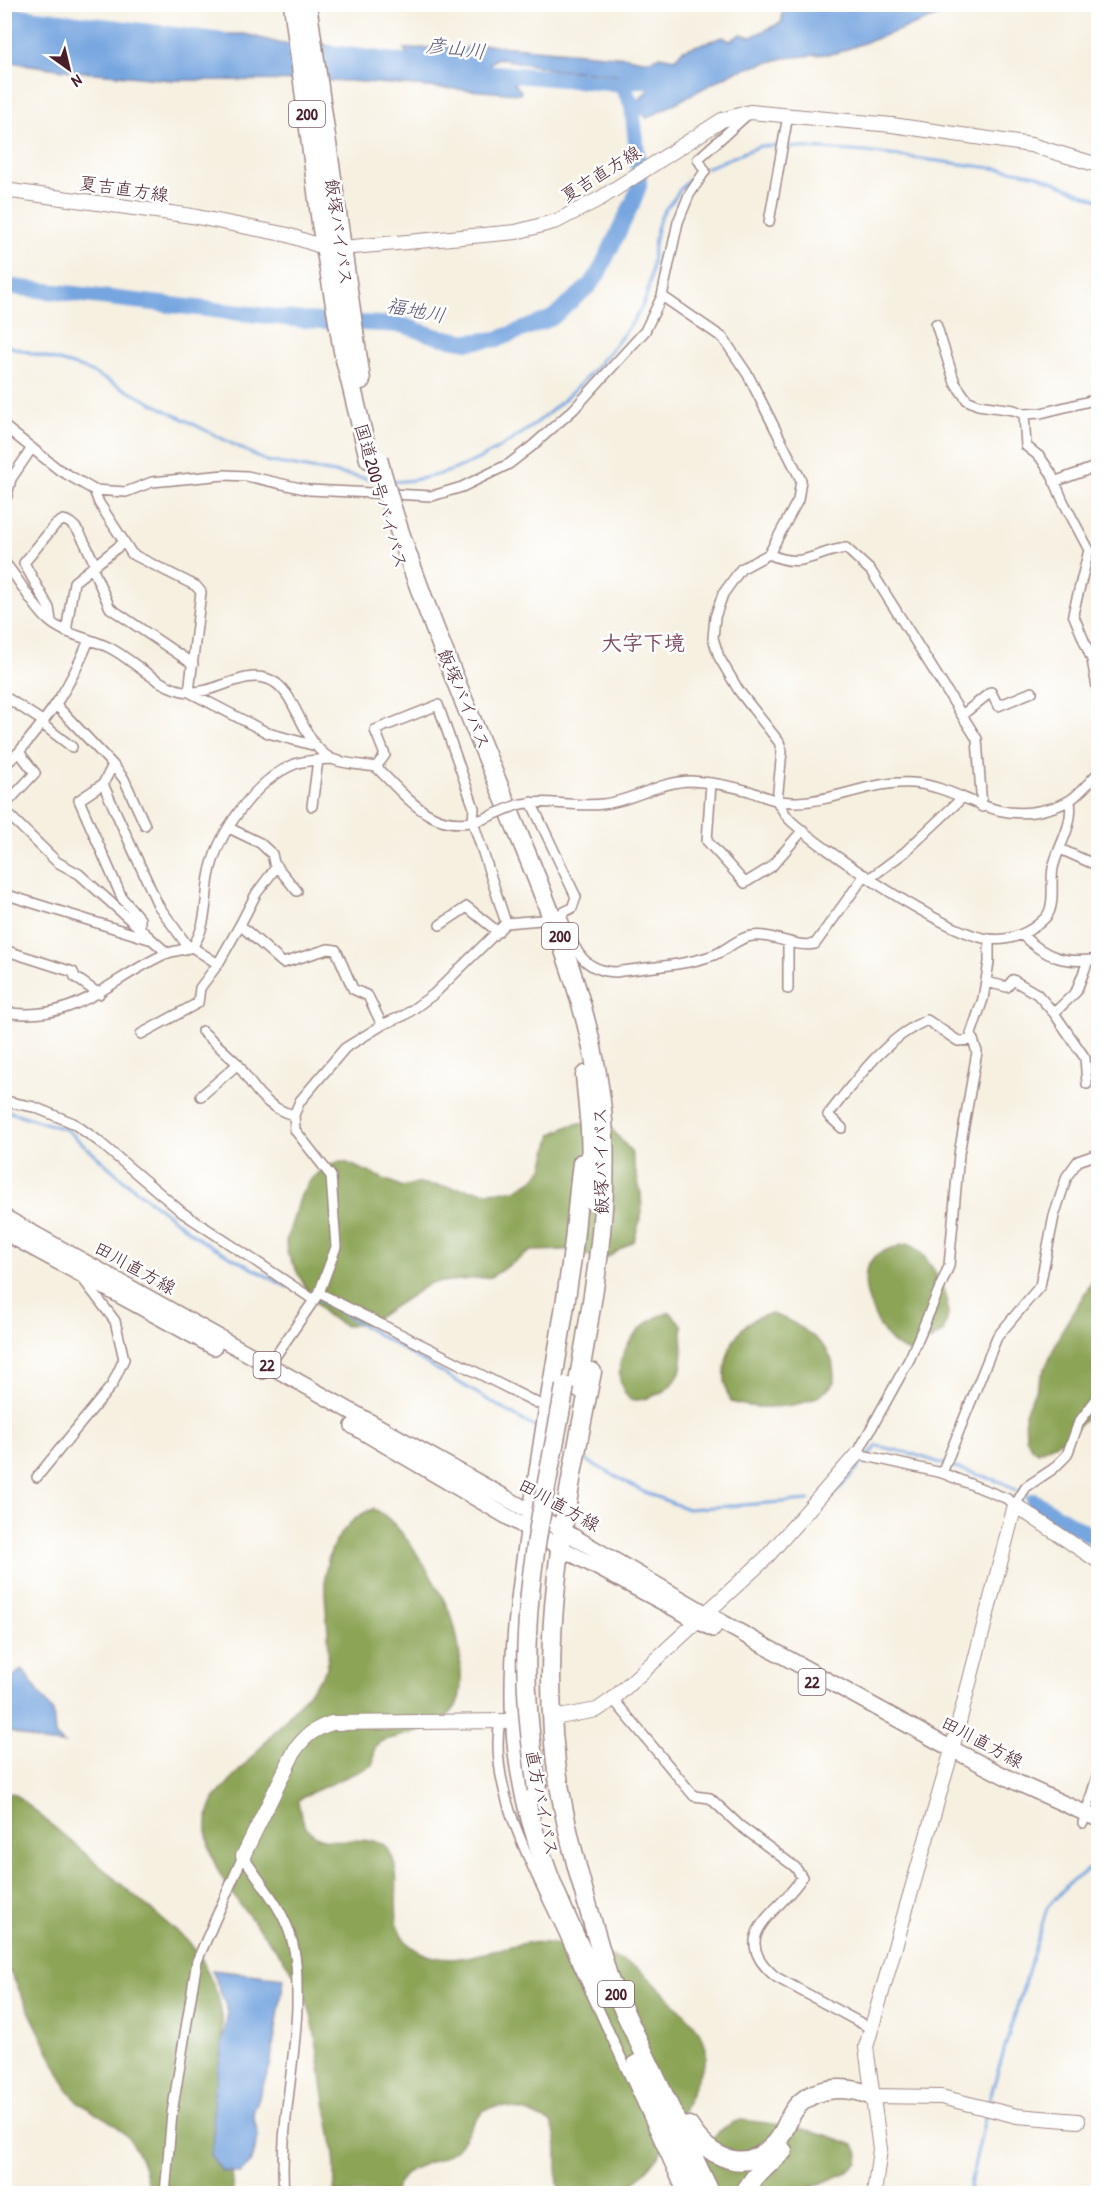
<svg xmlns="http://www.w3.org/2000/svg" width="1103" height="2198" font-family="'Patrick Hand','Klee One',sans-serif">
<rect width="100%" height="100%" fill="#fff"/>
<filter id="ink" filterUnits="userSpaceOnUse"><feTurbulence type="fractalNoise" baseFrequency=".0167" numOctaves="2"/><feDisplacementMap in="SourceGraphic" scale="12" xChannelSelector="R" yChannelSelector="G"/><feConvolveMatrix kernelMatrix="1 2 1 2 8 2 1 2 1" color-interpolation-filters="sRGB"/></filter>
<filter id="wash" filterUnits="userSpaceOnUse"><feTurbulence type="fractalNoise" baseFrequency=".008" numOctaves="4" result="noise"/><feDisplacementMap in="SourceGraphic" scale="24" xChannelSelector="R" yChannelSelector="G"/><feGaussianBlur stdDeviation="1.35" result="paint"/><feColorMatrix in="noise" values="0 0 0 0 0 0 0 0 0 0 0 0 0 0 0 0 0 1.4 0 .05"/><feComposite in="paint" operator="in"/></filter>
<g filter="url(#wash)">
<rect width="100%" height="100%" fill="#f6f0e1"/>
<!-- forest -->
<path fill="#8ca456" stroke="#6b6240" stroke-width="1.5" d="M590 1121 606 1123 631 1151 641 1194 642 1213 634 1241 610 1256 601 1259 568 1250 531 1251 491 1277 430 1283 371 1322 345 1326 326 1315 309 1294 287 1253 286 1241 301 1195 312 1178 323 1170 338 1162H345L403 1187 417 1183 489 1192 516 1190 534 1179 543 1168 552 1134 571 1125Z
M907 1244C928 1251 948 1292 948 1313 948 1318 945 1326 943 1332L911 1353C906 1350 898 1348 894 1344 877 1330 856 1283 870 1262 878 1251 894 1247 907 1244Z
M1098 1272V1409L1062 1440 1037 1452 1031 1447 1026 1437 1025 1413 1062 1330Z
M670 1312 682 1325C682 1339 684 1355 681 1368 677 1389 649 1401 630 1400 602 1368 635 1321 670 1312Z
M771 1314C791 1319 823 1339 831 1358 834 1365 834 1374 834 1382 815 1410 761 1411 731 1402 714 1371 733 1317 771 1314Z
M373 1509C400 1517 446 1597 454 1624 459 1643 466 1689 456 1706 442 1729 405 1734 382 1741L375 1746 373 1765 304 1796 298 1801C307 1863 350 1829 385 1845 413 1879 376 1927 418 1951 451 1969 486 1951 520 1944 551 1938 616 1953 642 1972 655 1982 666 1996 678 2007 691 2020 708 2036 706 2057 706 2063 700 2071 698 2077 677 2125 664 2160 622 2193H560C553 2171 562 2144 551 2123 535 2115 508 2102 489 2108 474 2113 467 2140 455 2150 431 2169 407 2158 394 2193H334C338 2154 329 2128 323 2090 318 2056 316 2019 301 1987 274 1932 180 1865 214 1799 229 1781 325 1679 327 1667 335 1619 308 1572 344 1530 352 1520 360 1513 373 1509Z
M5 1792 15 1794 189 1942 202 1960 218 1996 222 2016 224 2098 233 2193H147C149 2172 136 2143 120 2129 101 2112 85 2113 67 2089L5 1961Z
M741 2120C785 2125 813 2128 854 2145L859 2155 858 2163 843 2174 798 2193 680 2194C695 2167 708 2128 741 2120Z"/>
<!-- water -->
<path fill="#76a5df" stroke="#606285" stroke-width="1.5" d="M814 4 969 5 836 53 784 58 734 72 647 118 634 106 648 90C637 72 578 72 558 70 538 67 518 62 498 58L490 63 491 71 510 79 521 91 520 94 351 81 171 80 64 70 5 61 4 5 60 26 124 33 167 32 195 40 220 34H245L282 44 321 43 346 52 354 59 416 62 417 59 407 54 404 49 449 47 454 52 477 44 627 57C639 59 649 63 659 56L675 59 683 50 723 37 730 41 741 34 751 37 782 22V13L801 5Z
M22 1669 53 1712 55 1735 64 1744 42 1742 5 1730V1684Z
M212 1970 284 1978 270 2066 253 2113 258 2137 252 2161 240 2173 222 2171 211 2156 214 2140 213 2099 228 2012Z"/>
<g fill="none" stroke-linecap="round" stroke-linejoin="round">
<!-- stream -->
<path stroke="#76a5df" stroke-width="3" d="M706 168 760 146H779L866 152 1016 171 1037 175 1098 200
M4 345 83 368 266 461 376 480
M392 482C477 479 557 415 609 352 622 336 637 319 645 300 656 272 649 237 664 211 667 207 670 204 673 200 680 189 689 177 700 171
M4 1110 67 1130 127 1183 202 1241 287 1287
M318 1299 539 1430
M582 1458 644 1492 688 1509 809 1500
M825 1499 831 1498 877 1446 909 1453 1004 1483 1034 1501
M988 2104 1047 1908 1068 1884 1098 1863
M968 2194 986 2113"/>
<!-- river -->
<path stroke="#76a5df" stroke-width="16" d="M4 14 224 41
M330 53 411 63
M473 71 618 84 659 77
M4 286 303 320 402 325 438 337 469 342 498 339 552 318 589 286 598 274 633 202 639 186V171L632 105 621 83
M1034 1501 1098 1540"/>
</g>
</g>
<g filter="url(#ink)">
<g fill="none" stroke-linecap="round" stroke-linejoin="round">
<!-- street casing -->
<g stroke="#a08886" stroke-width="12">
<path id="street" d="M769 222 788 115
M662 296 723 338 748 375 801 480 798 500 769 554 741 569 723 594 715 617 713 638 719 657 739 691 779 742 782 751 777 801C781 807 785 815 790 820 823 851 946 934 989 939 1010 942 1032 932 1046 917 1056 905 1050 882 1053 868 1058 846 1074 825 1070 802
M936 324 955 383 967 400 978 405 1014 410 1024 414 1041 413 1098 399
M1024 414 1026 446 1040 457 1051 473 1063 501 1089 550 1073 614 1092 660 1098 692
M4 426 58 469 94 490 126 492 152 482 224 475 247 476 309 490 352 492 432 496 462 487 509 464 531 447 574 409 645 331 662 296 678 222 689 195 705 171 698 159 747 115
M1054 482 1098 466
M94 490 99 503 132 554 196 586 201 592 189 692 268 733 316 746
M7 496 11 479 32 448
M769 554C803 570 814 552 846 548L871 571 977 739 982 807
M4 562C20 580 31 604 48 620 66 636 89 637 110 648 135 661 159 689 189 692 215 694 243 670 268 679 298 689 300 744 332 759 344 764 363 765 376 767
M92 567 110 608 193 664
M51 621 49 608 24 563 55 525 63 520C80 523 87 550 95 564
M66 632 74 582 123 543
M4 696 44 722
M57 706 113 765 103 784 79 800 122 898 140 919V929
M962 715 991 692 998 706 1032 692
M42 724 72 747
M6 764 19 752
M113 765 124 779 145 825
M711 783 707 841 745 883 771 867 803 830
M103 784 158 905 189 948
M531 802 576 897 572 908 556 916
M517 805C545 798 575 808 603 804 633 801 660 781 691 781 710 782 731 786 749 791 765 797 779 803 797 802 837 801 872 780 913 783 959 787 989 821 1039 811 1073 804 1076 796 1098 773
M4 806 35 773 19 752C52 712 69 689 89 640
M312 806 318 760
M4 810 57 862 79 874 167 953
M483 819C433 835 409 799 376 767L385 755 375 730 438 705 474 808 473 822 506 923
M229 828 260 843 272 854 274 863 297 891
M1060 849 1098 866
M870 878 905 852 961 799
M4 894 149 939
M561 915C573 944 579 971 616 972 647 967 682 966 711 956 727 951 736 938 752 936 773 933 793 948 815 944L865 875
M240 925 256 894 277 866
M440 925 467 907 498 932
M1022 935C1046 958 1066 964 1098 959
M989 940V962L983 999 971 1034 977 1052 959 1154 949 1266 910 1358 857 1454 942 1473 1008 1499 1015 1505 1026 1487 1053 1469 1067 1455 1079 1422 1098 1397
M192 947 218 964 240 925 283 963 328 949 336 950 353 989 368 996 382 1025
M4 950 73 972 75 977 99 994
M986 982 1007 987 1013 980 1037 994 1054 1013 1085 1058 1087 1084
M788 989V943
M4 1012C75 1024 108 980 165 954 173 951 183 950 192 947 207 928 205 900 209 877 216 835 255 780 295 764 306 760 320 760 331 759
M1054 1013 1076 992 1088 961
M202 1031 238 1064
M141 1034 198 1003 200 988 218 964
M201 1096 238 1064C252 1086 266 1109 294 1115
M4 1101 34 1107 73 1123 97 1140 183 1213 314 1300
M842 1128 828 1115C856 1080 885 1038 927 1020L958 1041 973 1040
M319 1293 547 1408
M263 1374 319 1293 336 1247 331 1176 295 1130 294 1115 300 1101 345 1048 384 1024 405 1015 434 994 506 923 541 920
M942 1473 997 1337 1040 1286 1054 1216 1067 1176 1078 1161 1098 1154
M37 1477 112 1385 124 1359 115 1321 83 1279
M613 1699 694 1796 710 1798 739 1825 795 1867 802 1877C782 1912 724 1934 776 1977L870 2028
M500 1721C487 1792 539 1877 567 1940 605 2025 646 2109 683 2194
M1083 1823 1098 1773
M243 1856C259 1881 281 1906 290 1934 298 1957 297 1983 297 2007 295 2069 279 2131 284 2194
M165 2194 172 2113 197 1961 243 1856"/>
</g>
<!-- secondary casing -->
<g stroke="#a08886" stroke-width="16">
<path id="secondary" d="M4 190 192 216 288 235 326 248H342L516 232 557 221 601 198 722 120 750 112 892 125 1031 145 1098 165
M559 1717 597 1710 613 1699 765 1559 857 1454
M243 1856 295 1750C306 1735 314 1729 332 1723L505 1721
M872 2096 941 2097 1017 2116 1078 2121
M874 2194 880 2149 866 2047 950 1757 1015 1505 1098 1561"/>
</g>
<!-- primary casing -->
<g stroke="#a08886" stroke-width="18">
<path id="primary" d="M4 1217 531 1512 705 1613 950 1748 1018 1783 1098 1819
M4 1232 214 1347
M353 1426 561 1548 713 1629"/>
</g>
<!-- highway casing -->
<g stroke="#a08886" stroke-width="21">
<path id="highway" d="M293 4 321 223 343 351 369 459
M307 4 361 380
M392 508C427 619 475 726 519 835 559 931 599 1031 604 1136 608 1221 592 1305 577 1388
M585 1075 590 1129 592 1200
M582 1163C577 1199 576 1235 570 1271 560 1342 547 1411 537 1482 524 1570 508 1658 517 1748 526 1836 563 1913 601 1991
M592 1372C564 1509 536 1650 560 1790 571 1855 592 1919 610 1983
M606 1973 711 2194
M637 2064 695 2194
M689 2126C709 2158 745 2176 776 2143 783 2135 786 2125 791 2115 807 2086 845 2084 872 2096
M743 2194 755 2177 783 2151"/>
</g>
<!-- street -->
<use href="#street" stroke="#fff" stroke-width="9"/>
<!-- secondary -->
<use href="#secondary" stroke="#fff" stroke-width="14"/>
<!-- primary -->
<use href="#primary" stroke="#fff" stroke-width="15"/>
<!-- highway -->
<use href="#highway" stroke="#fff" stroke-width="18"/>
<!-- street-bridge casing -->
<g stroke="#a08886" stroke-width="12" stroke-linecap="butt">
<path id="street-bridge" d="M483 819 517 805"/>
</g>
<!-- highway-bridge casing -->
<g stroke="#a08886" stroke-width="21" stroke-linecap="butt">
<path id="highway-bridge" d="M378 459 392 508
M537 1790C530 1738 524 1687 527 1635 530 1552 551 1467 565 1386"/>
</g>
<!-- street-bridge -->
<use href="#street-bridge" stroke="#fff" stroke-width="9"/>
<!-- highway-bridge -->
<use href="#highway-bridge" stroke="#fff" stroke-width="18"/>
</g>
</g>
<g text-anchor="middle" stroke-width="5" stroke-linejoin="round" paint-order="stroke">
<!-- shield labels -->
<g fill="#fff" stroke="#80626b" stroke-width="1.5">
<rect x="289" y="101" width="36" height="26" rx="4.5"/>
<rect x="542" y="923" width="36" height="26" rx="4.5"/>
<rect x="253.5" y="1352" width="27" height="26" rx="4.5"/>
<rect x="798.5" y="1669" width="27" height="26" rx="4.5"/>
<rect x="598" y="1981" width="36" height="26" rx="4.5"/>
</g>
<g font-size="16" font-weight="bold" fill="#4a1f2b">
<text x="307" y="120">200</text>
<text x="560" y="942">200</text>
<text x="267" y="1371">22</text>
<text x="812" y="1688">22</text>
<text x="616" y="2000">200</text>
</g>
<!-- street labels -->
<g font-size="18" fill="#4a1f2b" stroke="#fff">
<text transform="translate(601 174) rotate(-32)" y="6">夏吉直方線</text>
<text transform="translate(124 189) rotate(8)" y="6">夏吉直方線</text>
<text transform="translate(339 232) rotate(82)" y="6">飯塚バイパス</text>
<text transform="translate(381 496) rotate(74)" y="6">国道200号バイパス</text>
<text transform="translate(464 699) rotate(67)" y="6">飯塚バイパス</text>
<text transform="translate(601 1161) rotate(-91)" y="6">飯塚バイパス</text>
<text transform="translate(135 1268) rotate(29)" y="6">田川直方線</text>
<text transform="translate(559 1505) rotate(29)" y="6">田川直方線</text>
<text transform="translate(982 1742) rotate(28)" y="6">田川直方線</text>
<text transform="translate(542 1803) rotate(79)" y="6">直方バイパス</text>
</g>
<!-- water labels -->
<g font-size="20" font-style="italic" fill="#5c5573" stroke="#fff">
<text transform="translate(456 48) rotate(7)" y="7">彦山川</text>
<text transform="translate(416 310) rotate(11)" y="7">福地川</text>
</g>
<!-- quarter labels -->
<g font-size="21" font-weight="bold" fill="#7d4b62" stroke="#fff">
<text x="643" y="650">大字下境</text>
</g>
</g>
<!-- margin -->
<rect width="1103" height="2198" fill="none" stroke="#fff" stroke-width="24"/>
<!-- north arrow -->
<g transform="translate(69 69) rotate(146)" stroke="#ffffff" stroke-width="4.5" paint-order="stroke">
<path d="M0-4.5L10 22L0 15L-10 22Z" fill="#4a1f2b"/>
<text y="-9" font-size="16" font-weight="bold" text-anchor="middle" fill="#4a1f2b">N</text>
</g>
</svg>
